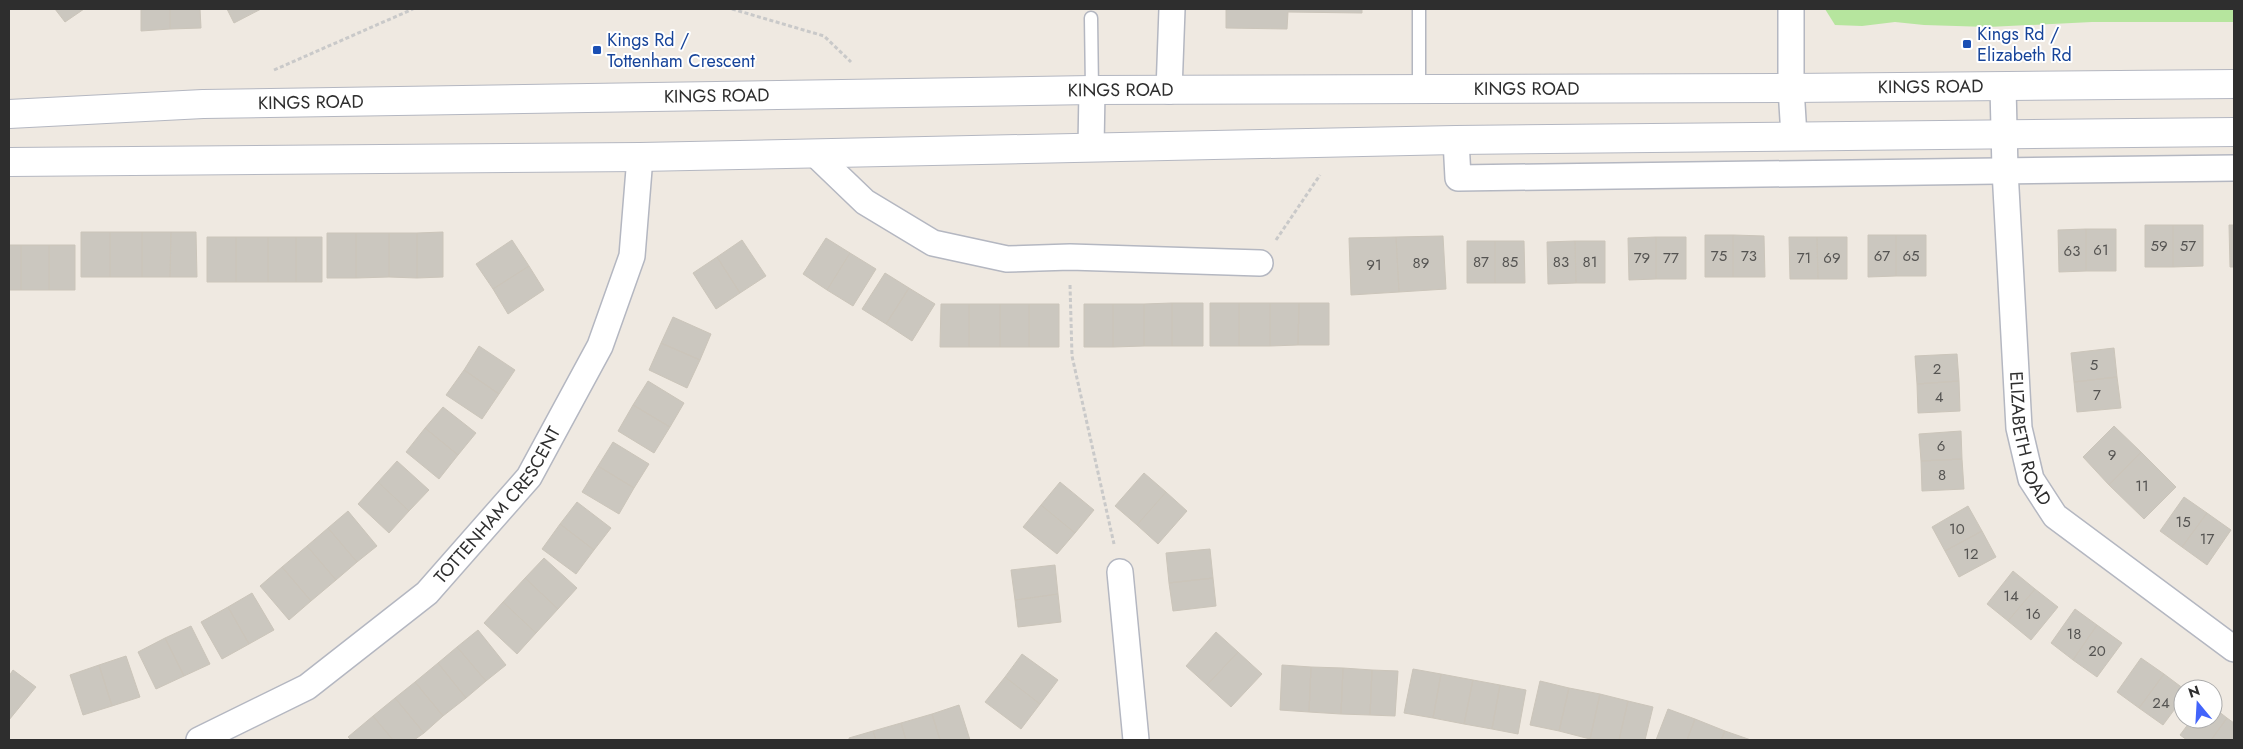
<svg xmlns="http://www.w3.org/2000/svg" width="2243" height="749" font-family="Jost,sans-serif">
<rect width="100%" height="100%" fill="#efe9e1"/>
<!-- green -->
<path fill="#b6e59e" d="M1825 9H2234V22H2092L1988 27 1924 25 1895 22 1862 26 1835 25Z"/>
<!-- building -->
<path fill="#cbc7bf" stroke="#cbc5ba" d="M55 9H84L65 22Z
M141 9H170V29L141 31Z
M170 9H200L201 28 170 29Z
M227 9H261L234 23Z
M1226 9H1362V13L1288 12 1287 29 1226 28Z
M2145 225H2173V267H2145Z
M2173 225H2203V266L2173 267Z
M2229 225H2234V267H2230Z
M2086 229H2116V271H2086Z
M2086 229V271L2059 272 2058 230Z
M81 232H110V277H81Z
M110 232H142V277H110Z
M142 232H171L170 277H142Z
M171 232H196L197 277H170Z
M443 232V277L417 278V233Z
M327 233H356V278H327Z
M356 233H389V277L356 278Z
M389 233H417V278L389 277Z
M1705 235H1733V277H1705Z
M1733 235 1764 236 1765 277H1733Z
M1868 235H1896V276L1868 277Z
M1896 235H1926V276H1896Z
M1443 236 1446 289 1399 292 1396 237Z
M207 237H236V282H207Z
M236 237H268V282H236Z
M268 237H296V282H268Z
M296 237H322V282H296Z
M1396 237 1399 292 1351 295 1349 238Z
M1656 237H1686V279H1656Z
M1656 237V279L1629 280 1628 238Z
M1789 237H1817L1818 279H1790Z
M1817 237H1847V279H1818Z
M826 238 850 253 827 290 803 274Z
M512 240 529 266 493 289 476 264Z
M742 240 766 276 740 293 717 257Z
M1467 241H1495V283H1467Z
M1495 241H1524L1525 283H1495Z
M1575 241H1605V283H1576Z
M1575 241 1576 283 1548 284 1547 242Z
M9 245H21V290H9Z
M21 245H49V290H21Z
M49 245H75V290H49Z
M850 253 876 269 853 306 827 290Z
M717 257 740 293 716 309 693 273Z
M529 266 544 290 508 314 493 289Z
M885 273 909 288 886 324 862 309Z
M909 288 935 304 912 341 886 324Z
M1172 303V346H1144V304Z
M1172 303H1203V346H1172Z
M1210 303H1239V346H1210Z
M1239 303H1270V346H1239Z
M1270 303H1299L1298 345 1270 346Z
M1299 303H1329V345H1298Z
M941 304H969V347H940Z
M969 304H1000V347H969Z
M1000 304H1029V347H1000Z
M1029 304H1059V347H1029Z
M1084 304H1113V347H1084Z
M1113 304H1144V346L1113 347Z
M673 317 711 334 700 360 661 343Z
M661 343 700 360 687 388 649 370Z
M479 346 515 370 499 394 464 370Z
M2114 348 2117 377 2074 382 2071 353Z
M1957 354 1959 381 1917 384 1915 356Z
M464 370 499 394 482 419 446 395Z
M2117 377 2121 408 2077 412 2074 382Z
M648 381 684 403 670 427 633 405Z
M1959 381 1960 411 1918 413 1917 384Z
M633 405 670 427 654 453 618 431Z
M443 407 476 433 458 455 425 428Z
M2114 426 2141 452 2109 485 2083 457Z
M425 428 458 455 439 479 406 452Z
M1961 431 1962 459 1921 461 1919 434Z
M613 442 649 464 634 488 598 466Z
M2141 452 2176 487 2144 519 2109 485Z
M1962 459 1964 489 1922 491 1921 461Z
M397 461 429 490 409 511 378 482Z
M598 466 634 488 619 514 582 492Z
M1144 473 1166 492 1137 525 1115 506Z
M378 482 409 511 389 533 358 504Z
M1060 482 1094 510 1075 533 1041 505Z
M1166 492 1187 511 1158 544 1137 525Z
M2184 497 2207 513 2182 547 2160 531Z
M577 502 611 528 594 550 560 524Z
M1041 505 1075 533 1057 554 1023 527Z
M1968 506 1982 531 1945 551 1932 527Z
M348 511 377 546 357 562 328 528Z
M2207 513 2231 530 2207 565 2182 547Z
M560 524 594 550 576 574 542 549Z
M328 528 357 562 336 580 307 546Z
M1982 531 1996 557 1959 577 1945 551Z
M307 546 336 580 311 601 282 567Z
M1210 549 1213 578 1169 583 1166 553Z
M544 558 577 588 558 609 525 578Z
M1055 565 1058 594 1015 600 1011 570Z
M282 567 311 601 289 620 260 586Z
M2013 571 2035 589 2008 621 1987 604Z
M525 578 558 609 536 633 503 602Z
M1213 578 1216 606 1173 611 1169 583Z
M2035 589 2058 607 2031 640 2008 621Z
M252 593 274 630 249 644 228 607Z
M1058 594 1061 622 1018 627 1015 600Z
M503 602 536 633 517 654 484 623Z
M228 607 249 644 222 659 201 622Z
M2075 609 2097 625 2073 660 2051 643Z
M2097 625 2122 643 2097 677 2073 660Z
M191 626 210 664 184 676 165 638Z
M478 630 506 665 486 681 457 647Z
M1216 632 1238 652 1207 685 1186 666Z
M165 638 184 676 156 689 138 652Z
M457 647 486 681 466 698 438 663Z
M1238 652 1262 674 1231 707 1207 685Z
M1022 654 1058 680 1040 704 1005 677Z
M126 656 140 697 112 706 99 665Z
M2141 658 2164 674 2139 708 2117 692Z
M438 663 466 698 443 716 415 682Z
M99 665 112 706 83 715 70 675Z
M1282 665 1311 667 1309 712 1280 710Z
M1311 667 1343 668 1341 714 1309 712Z
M1343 668 1372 670 1370 715 1341 714Z
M1413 669 1441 674 1433 718 1404 713Z
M13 670 36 687 9 720V676Z
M1372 670 1398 671 1395 716 1370 715Z
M1441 674 1473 680 1464 724 1433 718Z
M2164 674 2184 689 2183 698 2163 725 2139 708Z
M1005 677 1040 704 1021 729 985 702Z
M1473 680 1500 685 1492 729 1464 724Z
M1540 681 1569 688 1559 731 1530 725Z
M415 682 443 716 424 733 395 698Z
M1500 685 1526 690 1518 734 1492 729Z
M1569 688 1600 694 1590 739 1559 731Z
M1600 694 1628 701 1619 740 1590 739Z
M395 698 424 733 414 740H393L373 716Z
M1628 701 1653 707 1645 740H1619Z
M959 705 970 740H940L932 714Z
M2213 707 2227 718 2211 740H2187L2180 735 2192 719H2213Z
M1668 709 1695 719 1687 740H1656Z
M932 714 940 740H906L901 723Z
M373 716 393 740H351L348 737Z
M2227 718 2234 723V740H2211Z
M1695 719 1725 731 1721 740H1687Z
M901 723 906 740H876L873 731Z
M873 731 876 740H849V738Z
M1725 731 1751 740H1721Z"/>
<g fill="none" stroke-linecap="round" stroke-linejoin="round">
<!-- service casing -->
<g stroke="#b4b7c1" stroke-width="15">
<path id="service" d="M1419 9V90
M1091 18 1092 90"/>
</g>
<!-- minor casing -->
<g stroke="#b4b7c1" stroke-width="28">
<g id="minor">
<path d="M1791 9V88L1794 136"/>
<path id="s1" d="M2003 87 2005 170 2019 428 2031 479 2055 516 2234 649"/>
<path d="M1169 91 1172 9"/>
<path d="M1456 140 1458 178 2234 168"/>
<path d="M1091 147 1092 90"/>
<path d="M814 153 865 202 933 243 1007 259 1070 257 1260 263"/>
<path d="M1120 572 1136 740"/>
<path id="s2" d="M199 740 307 687 427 593 529 477 600 346 632 256 640 157"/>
</g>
</g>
<!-- secondary casing -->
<g stroke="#b4b7c1" stroke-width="30">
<g id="secondary">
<path id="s3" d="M9 114 203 104 1092 90 1791 88 2234 84"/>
<path d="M9 162 640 157 1456 140 2234 132"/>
</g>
</g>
<!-- path -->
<path stroke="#c9c9c9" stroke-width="3" stroke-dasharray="4 2.5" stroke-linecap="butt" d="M732 9 824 36 851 62
M274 70 413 9
M1276 240 1320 175
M1070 285 1072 356 1114 544"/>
<!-- service -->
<use href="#service" stroke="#fff" stroke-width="12"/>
<!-- minor -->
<use href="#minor" stroke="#fff" stroke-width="25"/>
<!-- secondary -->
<use href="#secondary" stroke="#fff" stroke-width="28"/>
</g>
<!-- markers -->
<g fill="#1a4fb4" stroke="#fff" stroke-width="2">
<rect x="1962" y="39" width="10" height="10" rx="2.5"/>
<rect x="592" y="45" width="10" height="10" rx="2.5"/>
</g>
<g text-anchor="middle" stroke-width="4" stroke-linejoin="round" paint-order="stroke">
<!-- number labels -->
<g font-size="15" fill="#555452">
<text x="2159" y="251">59</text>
<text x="2188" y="251">57</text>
<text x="2101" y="255">61</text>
<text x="2072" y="256">63</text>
<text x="1719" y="261">75</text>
<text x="1749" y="261">73</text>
<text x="1882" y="261">67</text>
<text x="1911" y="261">65</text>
<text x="1642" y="263">79</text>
<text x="1671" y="263">77</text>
<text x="1804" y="263">71</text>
<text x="1832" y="263">69</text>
<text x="1481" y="267">87</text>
<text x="1510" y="267">85</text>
<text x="1561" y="267">83</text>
<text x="1590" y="267">81</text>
<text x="1421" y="268">89</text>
<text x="1374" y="270">91</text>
<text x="2094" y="370">5</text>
<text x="1937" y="374">2</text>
<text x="2097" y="400">7</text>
<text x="1939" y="402">4</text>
<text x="1941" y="451">6</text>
<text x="2112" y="460">9</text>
<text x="1942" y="480">8</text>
<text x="2142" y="491">11</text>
<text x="2183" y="527">15</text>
<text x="1957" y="534">10</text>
<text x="2207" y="544">17</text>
<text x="1971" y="559">12</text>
<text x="2011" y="601">14</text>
<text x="2033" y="619">16</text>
<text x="2074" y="639">18</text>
<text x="2097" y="656">20</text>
<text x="2161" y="708">24</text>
</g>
<!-- transit labels -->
<g font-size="18" fill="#164399" stroke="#fff" text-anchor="start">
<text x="1977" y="40">Kings Rd /<tspan x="1977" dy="21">Elizabeth Rd</tspan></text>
<text x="607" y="46">Kings Rd /<tspan x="607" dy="21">Tottenham Crescent</tspan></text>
</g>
<!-- street labels -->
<g font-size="18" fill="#2e2e2e" stroke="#fff">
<text dy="6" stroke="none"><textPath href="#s3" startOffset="1922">KINGS ROAD</textPath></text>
<text dy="6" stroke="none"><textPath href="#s3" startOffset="1518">KINGS ROAD</textPath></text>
<text dy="6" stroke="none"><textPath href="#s3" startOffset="1112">KINGS ROAD</textPath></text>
<text dy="6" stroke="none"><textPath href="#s3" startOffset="708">KINGS ROAD</textPath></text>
<text dy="6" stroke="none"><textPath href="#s3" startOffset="302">KINGS ROAD</textPath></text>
<text dy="6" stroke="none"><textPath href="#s1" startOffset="354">ELIZABETH ROAD</textPath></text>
<text dy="6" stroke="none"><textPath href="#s2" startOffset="386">TOTTENHAM CRESCENT</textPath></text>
</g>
</g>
<!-- border -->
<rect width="2243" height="749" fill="none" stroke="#2e2e2e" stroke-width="20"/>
<!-- north arrow -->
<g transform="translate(2198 704) rotate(342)"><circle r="24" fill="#ffffff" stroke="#ababab"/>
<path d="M0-4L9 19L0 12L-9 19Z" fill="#4264fb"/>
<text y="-8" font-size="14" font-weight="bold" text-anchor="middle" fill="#2e2e2e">N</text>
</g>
</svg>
